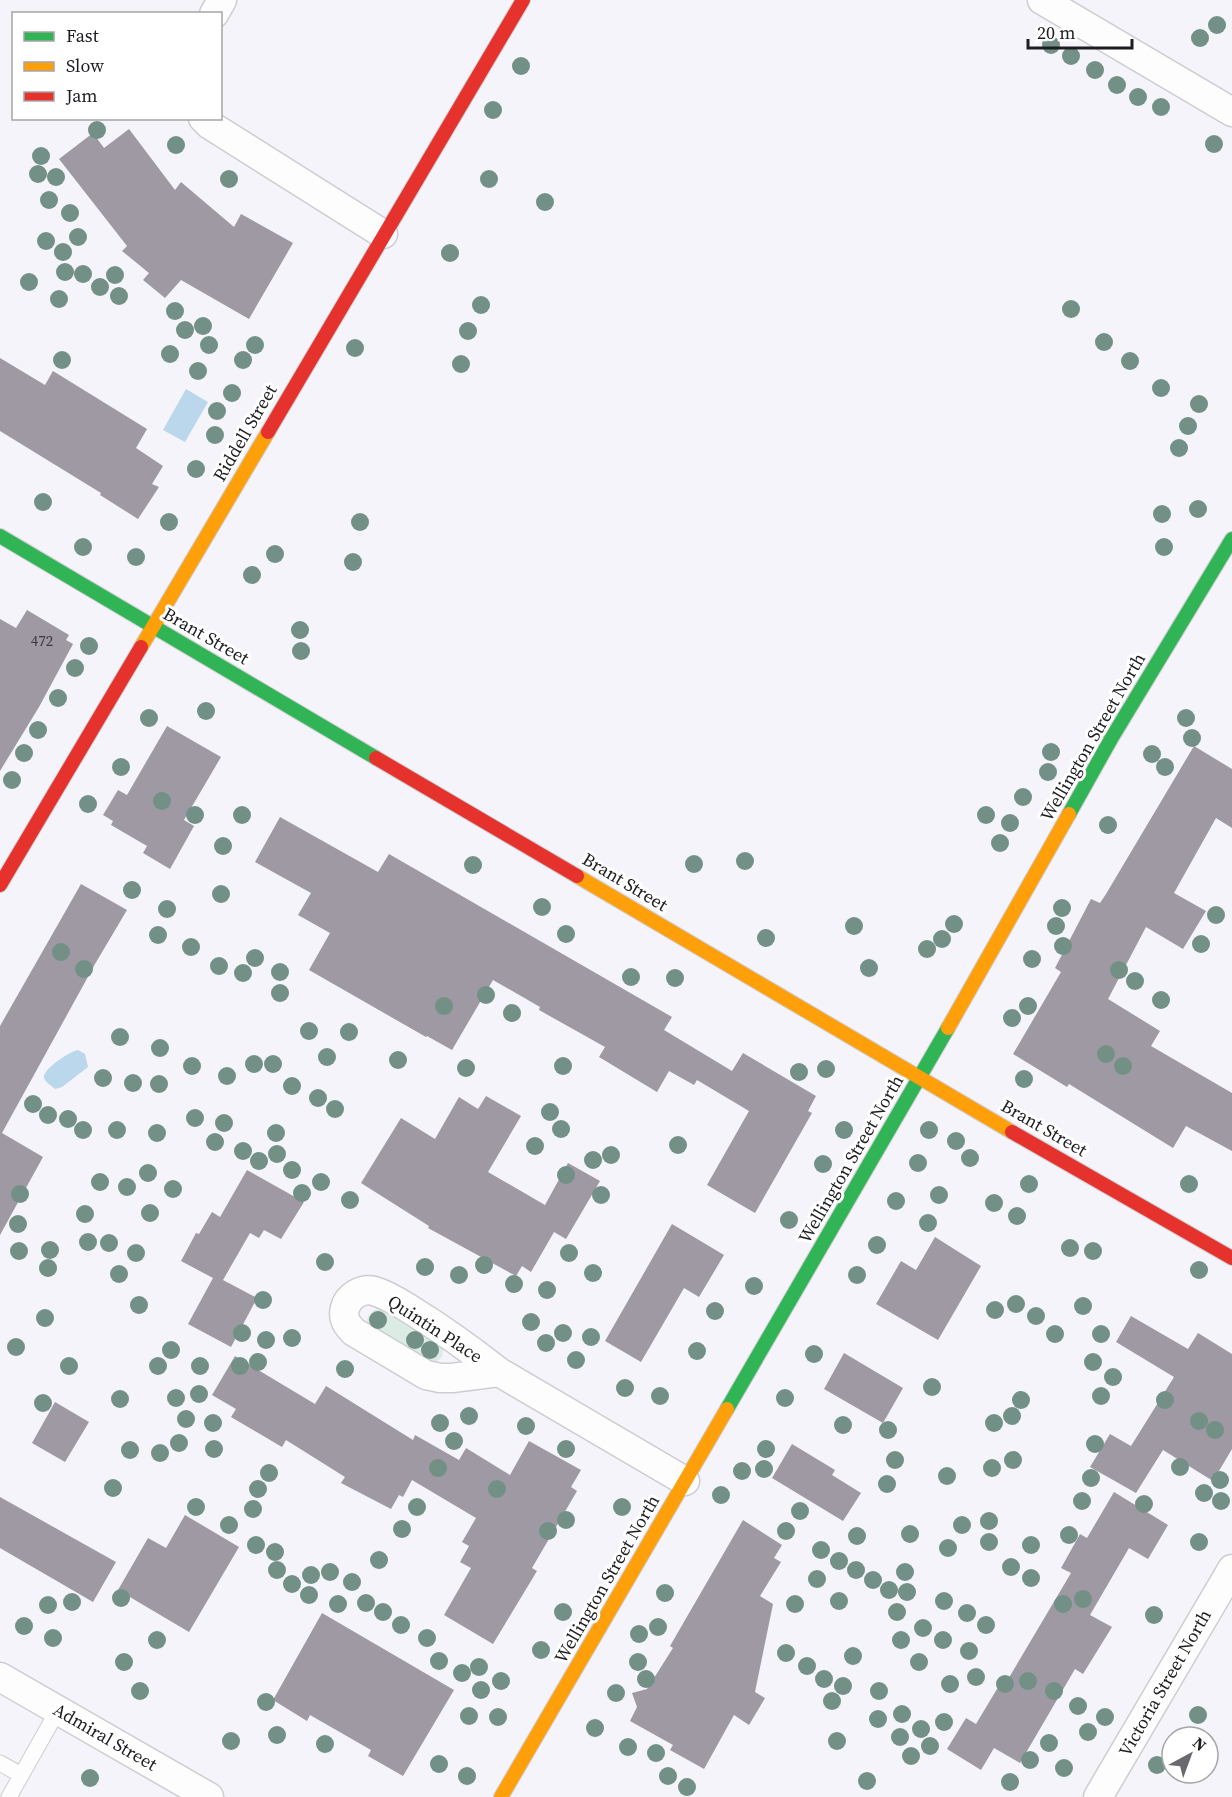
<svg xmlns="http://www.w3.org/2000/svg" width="1232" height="1797" font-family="'Source Serif 4',serif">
<rect width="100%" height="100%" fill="#f5f4fa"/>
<!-- green -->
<path fill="#dbece4" d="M379 1309 440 1346 443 1349 442 1357 436 1362H431L371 1325 367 1321 368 1316 374 1310Z"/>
<!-- water -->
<path fill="#bad7eb" d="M186 389 208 402 185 442 163 430Z
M78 1050 85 1054 88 1067 62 1087 55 1089C52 1086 46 1083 44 1078 42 1069 71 1051 78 1050Z"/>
<!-- building -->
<path fill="#9e99a2" d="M129 129 175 190 181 182 234 227 241 214 293 243 249 319 181 280 165 298 143 280 149 273 122 251 127 246 59 159 93 133 104 148Z
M0 358 45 385 53 371 147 429 136 448 163 466 152 484 159 487 138 519 100 495 101 493 0 431Z
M27 610 69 635 66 640 73 644 39 707 0 771V619L16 628Z
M167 726 221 757 184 820 194 826 170 869 143 853 147 846 111 825 113 821 103 815 118 790 127 795Z
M1194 746 1232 769V828L1216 818 1174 893 1206 911 1183 949 1146 927 1108 999 1160 1031 1151 1046 1232 1093V1151L1186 1126 1173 1148 1069 1084 1067 1087 1013 1054 1061 972 1055 968 1091 899 1100 903 1106 894Z
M280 817 378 872 389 854 672 1017 664 1030 732 1071 743 1053 816 1096 808 1111 812 1113 755 1213 707 1185 749 1111 697 1080 694 1085 669 1071 657 1092 599 1057 605 1047 539 1010 540 1007 493 980 452 1050 427 1036 426 1037 309 970 330 933 298 915 311 893 255 862Z
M81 884 127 910 95 964 2 1133 43 1157 0 1235V1026Z
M486 1096 521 1116 488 1172 545 1205 568 1163 600 1181 566 1239 554 1232 531 1272 522 1266 516 1276 428 1228 429 1226 361 1183 401 1118 435 1139 459 1097 478 1109Z
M247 1170 304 1202 281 1239 264 1230 259 1238 250 1233 223 1280 257 1298 231 1347 188 1324 213 1278 181 1261 196 1233 199 1234 212 1212 220 1217Z
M672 1224 724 1255 699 1297 684 1288 641 1362 605 1341Z
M935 1237 981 1266 938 1340 876 1304 901 1261 916 1270Z
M1131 1316 1188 1349 1198 1333 1232 1354V1449L1213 1481 1163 1450 1136 1493 1090 1467 1110 1434 1131 1446 1174 1377 1116 1342Z
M844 1353 903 1388 883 1423 824 1389Z
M235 1356 315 1404 326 1386 413 1440 415 1435 459 1460 466 1448 510 1475 529 1441 581 1470 571 1487 577 1491 532 1568 537 1571 493 1644 444 1615 471 1568 460 1562 469 1546 462 1542 476 1518 412 1480 403 1497 399 1495 391 1509 341 1483 345 1477 286 1440 282 1447 231 1417 236 1409 212 1395Z
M55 1402 89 1422 65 1462 32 1443Z
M792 1444 835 1470 832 1475 861 1493 843 1521 772 1478Z
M1114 1492 1168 1525 1148 1559 1129 1548 1090 1615 1112 1627 1083 1674 1075 1669 1020 1763 994 1748 981 1770 947 1749 966 1718 976 1724 1000 1684 1004 1686 1071 1573 1061 1568 1080 1534 1087 1538Z
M0 1497 116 1562 93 1602 0 1548Z
M185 1515 239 1547 189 1632 118 1590 148 1538 166 1548Z
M743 1520 782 1545 774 1558 781 1562 760 1596 773 1604 755 1692 765 1698 749 1725 734 1715 704 1769 670 1750 673 1745 630 1721 637 1707 632 1693 647 1689 673 1648 670 1646Z
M322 1613 454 1690 403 1776 368 1756 371 1750 310 1715 307 1721 273 1700Z"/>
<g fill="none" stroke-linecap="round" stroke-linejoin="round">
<!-- lane casing -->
<g stroke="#cdcdd1" stroke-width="17">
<path id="lane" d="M0 1763 21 1775
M9 1797 58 1710"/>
</g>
<!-- street casing -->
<g stroke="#cdcdd1" stroke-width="31">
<path id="street" d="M1042 0 1232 112
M214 14 222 0
M203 118 210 125 383 234
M499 1372C471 1350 442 1329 411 1310 400 1303 388 1295 374 1291 362 1288 348 1296 345 1308 342 1319 347 1325 354 1332L426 1375 440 1378H452L499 1372 685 1481
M0 1677 209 1797
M1098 1797 1232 1569"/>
</g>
<!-- fast casing -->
<g stroke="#cdcdd1" stroke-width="16">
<path id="fast" d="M0 536 376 758
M1069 814 1111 739 1232 539
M727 1409 948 1028"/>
</g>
<!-- slow casing -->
<g stroke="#cdcdd1" stroke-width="16">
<path id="slow" d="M141 647 268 432
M577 876 1012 1132
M948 1028 1069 814
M501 1797 727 1409"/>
</g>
<!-- jam casing -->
<g stroke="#cdcdd1" stroke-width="16">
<path id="jam" d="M268 432 523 0
M376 758 577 876
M0 885 141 647
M1012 1132 1232 1258"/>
</g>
<!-- lane -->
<use href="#lane" stroke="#fefdfe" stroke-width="15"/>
<!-- street -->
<use href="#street" stroke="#fefdfe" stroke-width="28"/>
<!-- fast -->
<use href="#fast" stroke="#30b455" stroke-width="14"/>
<!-- slow -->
<use href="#slow" stroke="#ff9f0a" stroke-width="14"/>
<!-- jam -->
<use href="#jam" stroke="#e5322d" stroke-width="14"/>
</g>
<!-- trees -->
<g fill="#729086">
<circle cx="1217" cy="25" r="9"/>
<circle cx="1200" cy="38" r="9"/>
<circle cx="1051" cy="45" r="9"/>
<circle cx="1071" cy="56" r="9"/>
<circle cx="521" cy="66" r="9"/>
<circle cx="1095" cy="70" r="9"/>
<circle cx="1117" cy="85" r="9"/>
<circle cx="1138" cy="97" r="9"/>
<circle cx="1161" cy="107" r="9"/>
<circle cx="493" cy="110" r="9"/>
<circle cx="97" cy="130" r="9"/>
<circle cx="1214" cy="144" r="9"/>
<circle cx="176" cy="145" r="9"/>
<circle cx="41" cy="156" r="9"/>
<circle cx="38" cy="174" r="9"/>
<circle cx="56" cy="177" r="9"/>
<circle cx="229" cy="179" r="9"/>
<circle cx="489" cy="179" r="9"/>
<circle cx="49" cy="200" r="9"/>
<circle cx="545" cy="202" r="9"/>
<circle cx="70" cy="213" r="9"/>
<circle cx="78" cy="237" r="9"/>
<circle cx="46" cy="241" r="9"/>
<circle cx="63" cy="252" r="9"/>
<circle cx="450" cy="253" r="9"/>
<circle cx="65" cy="272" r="9"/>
<circle cx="83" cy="274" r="9"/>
<circle cx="115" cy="275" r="9"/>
<circle cx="29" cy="282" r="9"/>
<circle cx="100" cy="287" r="9"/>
<circle cx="119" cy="296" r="9"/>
<circle cx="59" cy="299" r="9"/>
<circle cx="481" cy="305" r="9"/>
<circle cx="1071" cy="309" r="9"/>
<circle cx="175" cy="311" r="9"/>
<circle cx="203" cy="326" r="9"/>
<circle cx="185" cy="330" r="9"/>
<circle cx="468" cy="331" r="9"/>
<circle cx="1104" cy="342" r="9"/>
<circle cx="209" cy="345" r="9"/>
<circle cx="255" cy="345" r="9"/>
<circle cx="355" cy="348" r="9"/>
<circle cx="170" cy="354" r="9"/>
<circle cx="62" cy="360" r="9"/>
<circle cx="243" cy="360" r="9"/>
<circle cx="1130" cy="361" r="9"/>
<circle cx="461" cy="364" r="9"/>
<circle cx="198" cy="371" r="9"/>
<circle cx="1161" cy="388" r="9"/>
<circle cx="232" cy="393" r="9"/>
<circle cx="1199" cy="404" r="9"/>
<circle cx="217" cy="411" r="9"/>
<circle cx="1188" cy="426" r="9"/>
<circle cx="215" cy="435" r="9"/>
<circle cx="1179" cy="448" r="9"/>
<circle cx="196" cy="469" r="9"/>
<circle cx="43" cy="502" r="9"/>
<circle cx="1198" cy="509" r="9"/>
<circle cx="1162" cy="514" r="9"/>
<circle cx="169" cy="522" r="9"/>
<circle cx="360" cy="522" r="9"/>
<circle cx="83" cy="547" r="9"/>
<circle cx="1164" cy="547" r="9"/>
<circle cx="275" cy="554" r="9"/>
<circle cx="136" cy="557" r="9"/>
<circle cx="353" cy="562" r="9"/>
<circle cx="252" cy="575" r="9"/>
<circle cx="300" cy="630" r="9"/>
<circle cx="89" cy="646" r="9"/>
<circle cx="301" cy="651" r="9"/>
<circle cx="75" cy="668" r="9"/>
<circle cx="58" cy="698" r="9"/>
<circle cx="206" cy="711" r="9"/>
<circle cx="149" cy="718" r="9"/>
<circle cx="1186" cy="718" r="9"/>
<circle cx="38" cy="730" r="9"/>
<circle cx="1192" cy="738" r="9"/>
<circle cx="1051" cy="752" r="9"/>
<circle cx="24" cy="753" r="9"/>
<circle cx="1152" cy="754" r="9"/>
<circle cx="121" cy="767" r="9"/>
<circle cx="1165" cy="767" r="9"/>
<circle cx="1048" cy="772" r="9"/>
<circle cx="12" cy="780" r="9"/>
<circle cx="1023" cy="797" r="9"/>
<circle cx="162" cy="801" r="9"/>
<circle cx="88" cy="804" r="9"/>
<circle cx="195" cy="815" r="9"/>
<circle cx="242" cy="815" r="9"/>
<circle cx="986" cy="815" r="9"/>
<circle cx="1010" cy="823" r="9"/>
<circle cx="1108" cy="825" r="9"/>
<circle cx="1000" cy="843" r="9"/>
<circle cx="223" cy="846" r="9"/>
<circle cx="745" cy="861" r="9"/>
<circle cx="694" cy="864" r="9"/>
<circle cx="473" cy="865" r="9"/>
<circle cx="132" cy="890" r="9"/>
<circle cx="221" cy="894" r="9"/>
<circle cx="542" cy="907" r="9"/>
<circle cx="1062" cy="908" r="9"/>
<circle cx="167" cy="909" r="9"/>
<circle cx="1216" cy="915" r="9"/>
<circle cx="954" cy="924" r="9"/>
<circle cx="854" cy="926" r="9"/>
<circle cx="1056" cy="926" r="9"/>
<circle cx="566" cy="934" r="9"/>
<circle cx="158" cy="935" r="9"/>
<circle cx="766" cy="938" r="9"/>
<circle cx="942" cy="939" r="9"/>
<circle cx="1201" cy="944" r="9"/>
<circle cx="1063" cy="946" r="9"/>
<circle cx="191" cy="947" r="9"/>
<circle cx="927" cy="949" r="9"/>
<circle cx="61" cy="952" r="9"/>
<circle cx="255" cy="958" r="9"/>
<circle cx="1032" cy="959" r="9"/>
<circle cx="219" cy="966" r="9"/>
<circle cx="869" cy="968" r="9"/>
<circle cx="84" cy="969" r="9"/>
<circle cx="1119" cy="970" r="9"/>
<circle cx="280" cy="972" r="9"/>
<circle cx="243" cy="973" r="9"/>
<circle cx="631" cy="977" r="9"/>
<circle cx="675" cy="978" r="9"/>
<circle cx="1135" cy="981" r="9"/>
<circle cx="280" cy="993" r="9"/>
<circle cx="486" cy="995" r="9"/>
<circle cx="1161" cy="1000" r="9"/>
<circle cx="444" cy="1006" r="9"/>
<circle cx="1028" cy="1006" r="9"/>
<circle cx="512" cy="1013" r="9"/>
<circle cx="1012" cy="1018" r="9"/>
<circle cx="309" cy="1031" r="9"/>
<circle cx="349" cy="1032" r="9"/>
<circle cx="120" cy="1037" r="9"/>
<circle cx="160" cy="1048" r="9"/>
<circle cx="1106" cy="1054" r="9"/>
<circle cx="327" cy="1057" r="9"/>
<circle cx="398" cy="1060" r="9"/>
<circle cx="254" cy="1064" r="9"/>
<circle cx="273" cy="1064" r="9"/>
<circle cx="192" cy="1066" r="9"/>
<circle cx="563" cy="1066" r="9"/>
<circle cx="1123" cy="1066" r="9"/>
<circle cx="466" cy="1068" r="9"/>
<circle cx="826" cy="1069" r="9"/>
<circle cx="799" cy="1072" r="9"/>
<circle cx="227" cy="1076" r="9"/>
<circle cx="103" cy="1078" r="9"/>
<circle cx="1024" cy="1079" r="9"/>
<circle cx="133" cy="1083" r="9"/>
<circle cx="159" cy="1084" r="9"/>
<circle cx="292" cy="1086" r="9"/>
<circle cx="318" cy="1098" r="9"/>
<circle cx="33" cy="1104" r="9"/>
<circle cx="335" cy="1109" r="9"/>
<circle cx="550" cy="1112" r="9"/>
<circle cx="48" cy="1115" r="9"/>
<circle cx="195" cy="1118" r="9"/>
<circle cx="68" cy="1119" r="9"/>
<circle cx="224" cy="1123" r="9"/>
<circle cx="561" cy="1129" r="9"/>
<circle cx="83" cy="1130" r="9"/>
<circle cx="117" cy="1130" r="9"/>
<circle cx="844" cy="1130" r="9"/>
<circle cx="929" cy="1130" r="9"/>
<circle cx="157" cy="1133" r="9"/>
<circle cx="276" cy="1133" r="9"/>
<circle cx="956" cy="1141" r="9"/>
<circle cx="215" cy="1142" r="9"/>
<circle cx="678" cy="1145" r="9"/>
<circle cx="535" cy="1146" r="9"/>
<circle cx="243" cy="1151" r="9"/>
<circle cx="277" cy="1154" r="9"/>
<circle cx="611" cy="1155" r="9"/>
<circle cx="970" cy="1158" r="9"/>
<circle cx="593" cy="1160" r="9"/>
<circle cx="259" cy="1161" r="9"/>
<circle cx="918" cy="1163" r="9"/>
<circle cx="823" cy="1164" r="9"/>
<circle cx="292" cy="1170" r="9"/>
<circle cx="148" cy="1173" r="9"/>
<circle cx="566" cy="1175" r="9"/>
<circle cx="100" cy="1182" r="9"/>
<circle cx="321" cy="1182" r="9"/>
<circle cx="1029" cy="1184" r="9"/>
<circle cx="1189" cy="1184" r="9"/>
<circle cx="127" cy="1187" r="9"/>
<circle cx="173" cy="1189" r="9"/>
<circle cx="302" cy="1193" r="9"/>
<circle cx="20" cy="1194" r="9"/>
<circle cx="601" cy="1195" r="9"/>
<circle cx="939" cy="1195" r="9"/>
<circle cx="350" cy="1200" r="9"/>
<circle cx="896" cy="1201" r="9"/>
<circle cx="994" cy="1203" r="9"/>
<circle cx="150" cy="1213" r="9"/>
<circle cx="85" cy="1214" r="9"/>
<circle cx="1017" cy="1216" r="9"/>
<circle cx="789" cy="1220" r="9"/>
<circle cx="928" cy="1223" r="9"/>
<circle cx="18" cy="1224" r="9"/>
<circle cx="88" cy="1242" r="9"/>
<circle cx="109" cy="1243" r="9"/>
<circle cx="877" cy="1245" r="9"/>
<circle cx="1070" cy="1248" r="9"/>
<circle cx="50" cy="1250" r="9"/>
<circle cx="19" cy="1251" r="9"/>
<circle cx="1093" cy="1251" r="9"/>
<circle cx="136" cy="1253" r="9"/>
<circle cx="569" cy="1253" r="9"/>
<circle cx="325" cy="1262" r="9"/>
<circle cx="484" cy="1265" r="9"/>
<circle cx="425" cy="1267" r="9"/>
<circle cx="48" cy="1268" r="9"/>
<circle cx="1199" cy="1270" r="9"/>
<circle cx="593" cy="1273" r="9"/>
<circle cx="119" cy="1274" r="9"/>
<circle cx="459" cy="1275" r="9"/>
<circle cx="857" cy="1275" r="9"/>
<circle cx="514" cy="1284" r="9"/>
<circle cx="754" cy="1286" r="9"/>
<circle cx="547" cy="1290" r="9"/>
<circle cx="263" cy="1300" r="9"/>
<circle cx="1016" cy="1304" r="9"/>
<circle cx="139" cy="1305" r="9"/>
<circle cx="1083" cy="1306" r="9"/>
<circle cx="995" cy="1310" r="9"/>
<circle cx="715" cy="1311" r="9"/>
<circle cx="1036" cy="1316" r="9"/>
<circle cx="45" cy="1318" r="9"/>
<circle cx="378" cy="1320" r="9"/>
<circle cx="531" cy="1322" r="9"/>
<circle cx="242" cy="1333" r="9"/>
<circle cx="563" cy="1333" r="9"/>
<circle cx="1055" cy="1334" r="9"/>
<circle cx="1101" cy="1334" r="9"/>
<circle cx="591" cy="1337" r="9"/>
<circle cx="292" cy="1338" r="9"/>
<circle cx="266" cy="1340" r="9"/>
<circle cx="415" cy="1340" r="9"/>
<circle cx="546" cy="1343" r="9"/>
<circle cx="16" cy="1347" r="9"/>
<circle cx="171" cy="1350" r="9"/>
<circle cx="430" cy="1350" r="9"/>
<circle cx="697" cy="1351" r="9"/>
<circle cx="814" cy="1354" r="9"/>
<circle cx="576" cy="1360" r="9"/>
<circle cx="258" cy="1362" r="9"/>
<circle cx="1093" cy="1362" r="9"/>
<circle cx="69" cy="1366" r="9"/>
<circle cx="158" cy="1366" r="9"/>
<circle cx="200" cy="1366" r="9"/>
<circle cx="240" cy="1366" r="9"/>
<circle cx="345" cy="1369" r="9"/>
<circle cx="1113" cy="1377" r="9"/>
<circle cx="932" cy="1387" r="9"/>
<circle cx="625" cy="1388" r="9"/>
<circle cx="199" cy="1394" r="9"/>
<circle cx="660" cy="1396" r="9"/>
<circle cx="1101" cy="1396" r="9"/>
<circle cx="176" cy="1398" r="9"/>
<circle cx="785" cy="1398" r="9"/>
<circle cx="120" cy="1399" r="9"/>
<circle cx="1021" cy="1400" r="9"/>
<circle cx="1165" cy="1400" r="9"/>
<circle cx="43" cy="1403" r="9"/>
<circle cx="469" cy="1416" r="9"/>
<circle cx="1012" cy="1416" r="9"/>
<circle cx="186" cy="1419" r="9"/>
<circle cx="1199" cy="1421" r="9"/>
<circle cx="213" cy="1423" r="9"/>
<circle cx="440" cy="1423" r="9"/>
<circle cx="994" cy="1423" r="9"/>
<circle cx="843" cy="1425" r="9"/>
<circle cx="526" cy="1426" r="9"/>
<circle cx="888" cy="1430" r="9"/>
<circle cx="1215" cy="1430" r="9"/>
<circle cx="454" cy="1441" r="9"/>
<circle cx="179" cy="1443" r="9"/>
<circle cx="1095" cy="1444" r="9"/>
<circle cx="214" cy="1449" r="9"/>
<circle cx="566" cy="1449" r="9"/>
<circle cx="766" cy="1449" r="9"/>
<circle cx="130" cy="1450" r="9"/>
<circle cx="160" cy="1453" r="9"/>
<circle cx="895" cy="1460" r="9"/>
<circle cx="1013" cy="1460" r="9"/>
<circle cx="1180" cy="1467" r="9"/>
<circle cx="438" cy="1468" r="9"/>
<circle cx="992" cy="1468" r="9"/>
<circle cx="764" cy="1469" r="9"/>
<circle cx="742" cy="1471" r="9"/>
<circle cx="269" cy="1473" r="9"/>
<circle cx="947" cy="1476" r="9"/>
<circle cx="1091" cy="1478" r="9"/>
<circle cx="1220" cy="1480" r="9"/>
<circle cx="887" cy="1484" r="9"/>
<circle cx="113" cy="1488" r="9"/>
<circle cx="258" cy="1489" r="9"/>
<circle cx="497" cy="1489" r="9"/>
<circle cx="1204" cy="1493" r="9"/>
<circle cx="721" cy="1495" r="9"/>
<circle cx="1082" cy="1501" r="9"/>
<circle cx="1221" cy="1501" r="9"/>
<circle cx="1144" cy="1504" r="9"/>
<circle cx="196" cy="1507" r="9"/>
<circle cx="417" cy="1507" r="9"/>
<circle cx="622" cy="1507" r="9"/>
<circle cx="253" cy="1509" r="9"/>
<circle cx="800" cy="1511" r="9"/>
<circle cx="566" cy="1520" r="9"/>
<circle cx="989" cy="1521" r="9"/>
<circle cx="229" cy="1525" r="9"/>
<circle cx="962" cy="1525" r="9"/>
<circle cx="402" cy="1529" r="9"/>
<circle cx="548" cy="1531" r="9"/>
<circle cx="786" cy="1531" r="9"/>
<circle cx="910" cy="1534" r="9"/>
<circle cx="1069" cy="1535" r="9"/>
<circle cx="857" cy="1536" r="9"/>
<circle cx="989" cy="1542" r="9"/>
<circle cx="1199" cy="1542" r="9"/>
<circle cx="256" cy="1545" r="9"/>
<circle cx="1031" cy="1545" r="9"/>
<circle cx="948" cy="1548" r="9"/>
<circle cx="821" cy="1550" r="9"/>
<circle cx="275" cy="1552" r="9"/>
<circle cx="379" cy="1560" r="9"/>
<circle cx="839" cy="1561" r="9"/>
<circle cx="1011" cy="1567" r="9"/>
<circle cx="277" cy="1570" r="9"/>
<circle cx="856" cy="1570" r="9"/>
<circle cx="330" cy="1572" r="9"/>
<circle cx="905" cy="1572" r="9"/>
<circle cx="311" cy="1575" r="9"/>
<circle cx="1031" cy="1578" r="9"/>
<circle cx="817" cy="1579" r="9"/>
<circle cx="873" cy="1580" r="9"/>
<circle cx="352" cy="1582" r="9"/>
<circle cx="292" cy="1584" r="9"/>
<circle cx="889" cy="1590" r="9"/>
<circle cx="907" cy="1592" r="9"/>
<circle cx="665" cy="1593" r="9"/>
<circle cx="309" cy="1595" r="9"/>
<circle cx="121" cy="1598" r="9"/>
<circle cx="1083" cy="1599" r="9"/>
<circle cx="839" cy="1601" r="9"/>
<circle cx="944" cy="1601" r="9"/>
<circle cx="72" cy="1602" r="9"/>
<circle cx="366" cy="1603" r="9"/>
<circle cx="338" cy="1604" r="9"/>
<circle cx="795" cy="1604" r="9"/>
<circle cx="1063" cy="1604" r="9"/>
<circle cx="48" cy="1605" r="9"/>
<circle cx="383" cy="1612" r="9"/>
<circle cx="563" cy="1612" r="9"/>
<circle cx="897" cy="1612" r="9"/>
<circle cx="967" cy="1613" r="9"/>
<circle cx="1154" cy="1615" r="9"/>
<circle cx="401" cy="1625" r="9"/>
<circle cx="986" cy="1625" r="9"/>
<circle cx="24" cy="1626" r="9"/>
<circle cx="658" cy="1627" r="9"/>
<circle cx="923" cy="1628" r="9"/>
<circle cx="639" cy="1634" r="9"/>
<circle cx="53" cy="1638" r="9"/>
<circle cx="427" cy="1638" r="9"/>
<circle cx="157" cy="1640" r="9"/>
<circle cx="901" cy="1640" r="9"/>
<circle cx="943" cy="1640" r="9"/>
<circle cx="541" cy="1650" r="9"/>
<circle cx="969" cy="1651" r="9"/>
<circle cx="786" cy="1653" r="9"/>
<circle cx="853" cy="1656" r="9"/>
<circle cx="439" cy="1661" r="9"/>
<circle cx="124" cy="1662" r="9"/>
<circle cx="638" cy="1662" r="9"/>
<circle cx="919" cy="1662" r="9"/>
<circle cx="807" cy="1666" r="9"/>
<circle cx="479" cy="1667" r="9"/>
<circle cx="462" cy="1673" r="9"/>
<circle cx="976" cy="1677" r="9"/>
<circle cx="646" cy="1679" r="9"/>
<circle cx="824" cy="1679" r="9"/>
<circle cx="501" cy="1681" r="9"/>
<circle cx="1028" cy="1681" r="9"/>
<circle cx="950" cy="1684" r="9"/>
<circle cx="1005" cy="1684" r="9"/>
<circle cx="843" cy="1686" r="9"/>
<circle cx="481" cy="1690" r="9"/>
<circle cx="140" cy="1691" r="9"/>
<circle cx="879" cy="1691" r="9"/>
<circle cx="1054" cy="1691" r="9"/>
<circle cx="616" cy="1693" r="9"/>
<circle cx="832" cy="1701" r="9"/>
<circle cx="266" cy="1702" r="9"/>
<circle cx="1078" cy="1706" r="9"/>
<circle cx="902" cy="1714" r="9"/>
<circle cx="1198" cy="1715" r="9"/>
<circle cx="469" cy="1716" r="9"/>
<circle cx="498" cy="1717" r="9"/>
<circle cx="1105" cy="1717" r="9"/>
<circle cx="878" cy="1719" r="9"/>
<circle cx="944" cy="1722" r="9"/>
<circle cx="595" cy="1728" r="9"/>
<circle cx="921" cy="1729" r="9"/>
<circle cx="1088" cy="1732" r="9"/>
<circle cx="277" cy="1735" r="9"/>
<circle cx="900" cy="1737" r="9"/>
<circle cx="231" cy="1741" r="9"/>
<circle cx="837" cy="1741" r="9"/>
<circle cx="1049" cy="1743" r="9"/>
<circle cx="325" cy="1744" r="9"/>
<circle cx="930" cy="1746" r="9"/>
<circle cx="628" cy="1747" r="9"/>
<circle cx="656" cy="1753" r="9"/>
<circle cx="911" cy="1756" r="9"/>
<circle cx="1030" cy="1760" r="9"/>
<circle cx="439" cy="1764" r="9"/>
<circle cx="1157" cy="1765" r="9"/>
<circle cx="1064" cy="1768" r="9"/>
<circle cx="467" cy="1776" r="9"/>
<circle cx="668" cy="1776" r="9"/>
<circle cx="90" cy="1778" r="9"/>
<circle cx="867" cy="1781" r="9"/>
<circle cx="1010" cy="1782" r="9"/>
<circle cx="687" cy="1787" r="9"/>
</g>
<g text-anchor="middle" stroke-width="6" stroke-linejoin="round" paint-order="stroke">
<!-- number labels -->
<g font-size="15" fill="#3d3b40">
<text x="42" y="646">472</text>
</g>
<!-- street labels -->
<g font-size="18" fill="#1d1c20" stroke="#fff">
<text transform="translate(245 433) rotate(-60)" y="6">Riddell Street</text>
<text transform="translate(206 636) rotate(30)" y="6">Brant Street</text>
<text transform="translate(1093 737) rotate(-60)" y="6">Wellington Street North</text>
<text transform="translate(625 882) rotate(31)" y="6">Brant Street</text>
<text transform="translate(1044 1128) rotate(30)" y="6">Brant Street</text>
<text transform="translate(851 1159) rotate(-60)" y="6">Wellington Street North</text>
<text transform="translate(435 1329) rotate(33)" y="6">Quintin Place</text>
<text transform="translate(607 1579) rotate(-60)" y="6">Wellington Street North</text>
<text transform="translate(1165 1683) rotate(-60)" y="6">Victoria Street North</text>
<text transform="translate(105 1737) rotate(30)" y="6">Admiral Street</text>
</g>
</g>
<!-- legend -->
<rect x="12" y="12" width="210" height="108" fill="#ffffff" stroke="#a5a4a6" stroke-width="1.5"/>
<rect x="24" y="32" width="30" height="9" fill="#30b455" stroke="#a5a4a6" stroke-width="1.5"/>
<text x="66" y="42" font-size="18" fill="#1d1c20">Fast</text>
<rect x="24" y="62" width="30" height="9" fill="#ff9f0a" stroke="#a5a4a6" stroke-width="1.5"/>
<text x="66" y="72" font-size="18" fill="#1d1c20">Slow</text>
<rect x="24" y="92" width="30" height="9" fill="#e5322d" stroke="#a5a4a6" stroke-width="1.5"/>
<text x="66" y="102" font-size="18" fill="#1d1c20">Jam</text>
<!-- north arrow -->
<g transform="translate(1190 1755) rotate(41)"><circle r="28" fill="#ffffff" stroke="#a5a4a6" stroke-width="1.5"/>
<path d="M0-4.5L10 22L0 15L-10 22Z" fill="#69686c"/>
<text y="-9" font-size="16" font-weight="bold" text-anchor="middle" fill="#1d1c20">N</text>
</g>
<!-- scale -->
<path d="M1028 39v9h104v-9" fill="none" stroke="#1d1c20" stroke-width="3"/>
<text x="1037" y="39" font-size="18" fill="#1d1c20" stroke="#ffffff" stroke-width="4.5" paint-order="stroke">20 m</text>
</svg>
